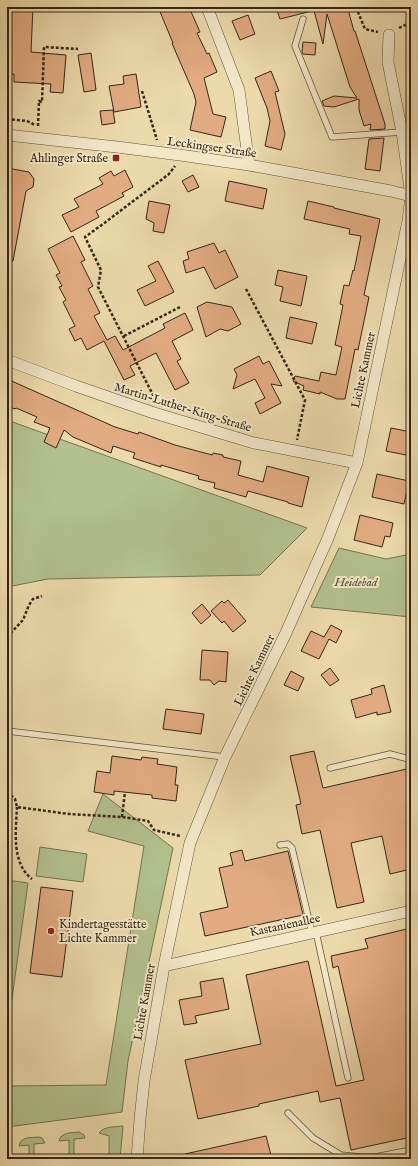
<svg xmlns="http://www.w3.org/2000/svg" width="418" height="1166" font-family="'IM FELL English',serif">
<rect width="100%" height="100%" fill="#ecdaab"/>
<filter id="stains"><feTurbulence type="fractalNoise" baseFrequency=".005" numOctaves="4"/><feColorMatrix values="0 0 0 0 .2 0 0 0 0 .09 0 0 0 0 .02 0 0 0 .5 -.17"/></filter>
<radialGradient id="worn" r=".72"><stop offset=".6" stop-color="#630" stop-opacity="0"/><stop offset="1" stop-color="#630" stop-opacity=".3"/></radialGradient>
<!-- green -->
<path fill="#b2c18d" stroke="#747452" d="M7 420 307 528 260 575 48 579 7 587Z
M339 548 386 559 411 554V617L311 607Z
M103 794 173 848 128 1061 122 1112 7 1127V1086L106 1085 144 846 88 831Z
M40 847 87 854 83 882 36 876Z
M7 880 28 883 7 1035Z
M123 1126 120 1159H109V1136L99 1133C104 1126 115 1127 123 1126Z
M79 1132 84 1135 85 1138 74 1139V1159H69V1140L59 1141C61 1132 71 1133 79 1132Z
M39 1137 42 1138 45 1143 34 1144V1159H29V1145L19 1146C21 1136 30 1138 39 1137Z"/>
<!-- building -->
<path fill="#e2ab81" stroke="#352717" d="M11 7H33L31 52 66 55 63 93 50 92 51 84 14 82V74H7V55H9Z
M158 7H189L200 32 197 33 207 54 209 53 217 72 204 78 213 114 226 117 221 137 190 130 196 102 194 94 174 48 172 43H173Z
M276 7H311L312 11 280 19Z
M313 7H352L349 13 354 31H355L385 124V129L370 130 371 124 364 126 359 110V99L334 107 324 106 322 101 334 96 357 98 350 87 327 14 323 44Z
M248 15 255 34 240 40 232 21Z
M303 42 316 43 315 55 303 54 302 52Z
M91 53 96 90 84 92 78 55Z
M271 71 279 91 275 92 285 134 281 150 265 146 270 121 267 108 255 78Z
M136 74 141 107 114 112 109 86 124 84 123 76Z
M113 110 115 123 102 125 100 111Z
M384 138 380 171 365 169 369 139Z
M7 168 29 172 34 179 33 187 26 191 13 261H7Z
M125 170 133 187 122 193 124 196 96 211 99 217 71 232 62 215 79 207 74 199 103 184 99 178 111 171 114 176Z
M193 175 199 187 188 192 182 181Z
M229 181 267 189 263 209 225 201Z
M149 201 170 205 164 233 153 231 154 223 146 219Z
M308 201 334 207V208L380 219 364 295 369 297 358 350 355 349 345 399H337L320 392V394L303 390 304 386 293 381 295 376 319 381 321 372 336 375 342 347 335 345 343 305 340 304 344 285 349 286 353 270 354 271 361 236 349 234 350 229 304 219Z
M73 236 85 260 81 262 93 286 88 289 100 313 94 316 107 340 115 336 123 350 165 328 163 324 185 313 193 330 172 341 181 359 177 361 189 383 175 390 156 353 130 366 135 375 124 380 104 341 87 350 81 338 75 341 69 329 75 326 63 302 66 300 59 287 62 286 56 275 60 273 48 249Z
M214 243 219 253 225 250 238 277 215 289 204 267 186 273 183 261 189 259 187 252Z
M158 261 174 292 145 306 137 290 156 281 148 266Z
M278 270 307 276 301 306 280 301 283 287 275 285Z
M207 302 232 307 241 324 228 331 220 329 206 337 197 307Z
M290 317 317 323 312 344 286 338Z
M259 356 263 364 269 361 282 386 271 384 281 403 260 414 255 403 265 398 255 379 233 389 237 375 234 369Z
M7 379 115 427 138 434 139 432 175 445 212 455 213 453 223 455V457L241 461 238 475 263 482 267 466 309 477 302 507 288 503V502L248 491 246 497 214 488 215 483 198 479 199 476 161 465V467L133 458 135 453 113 446 111 453 73 437 64 430 56 448 44 442 50 428 34 422 37 417 16 408 15 409 7 406Z
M391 428 411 432 406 455 386 451Z
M377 474 409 481 404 504 372 497Z
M360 515 393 523 390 537 385 536 382 547 354 540Z
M228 600 246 621 233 632 224 621 222 623 211 611 222 601 224 603Z
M202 604 211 615 201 624 192 613Z
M331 625 342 631 336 643 329 639 319 659 301 651 311 631 324 637Z
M202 650 228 652 226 682 219 681 214 685 210 680H200Z
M330 668 339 680 330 686 321 675Z
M291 671 304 678 298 691 284 685Z
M384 685 391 712 377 715V712L356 718 351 700 372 694 371 689Z
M166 709 204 714 201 734 163 729Z
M314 751 323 788 411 768V820L406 821 411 843V869L390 874 382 836 351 843 364 902 337 908 320 830 302 834 296 805 301 804 290 756Z
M112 756 141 760 142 757 158 759 157 764 177 767 175 785H178L176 801 152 798V795L114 791V795L94 792 97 771 110 773Z
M242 850 245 861 288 851 303 915 205 936 200 913 228 907 219 868 233 865 230 853Z
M41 887 73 891 62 977 30 973Z
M411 928V1137L351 1150 340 1098 320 1102 318 1091 259 1104V1106L198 1119 185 1060 261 1044 246 975 308 961 336 1086 364 1080 338 966 333 968 331 956 368 948 365 939Z
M223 978 229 1009 195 1016 197 1023 184 1025 179 1000 202 996 200 982Z
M266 1136 272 1159H186L185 1154Z"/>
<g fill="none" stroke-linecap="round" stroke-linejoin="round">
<!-- lane casing -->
<g stroke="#63543c" stroke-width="7">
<path id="lane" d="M303 19 295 46 332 137 402 132
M7 731 225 757
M330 768 390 754 409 759 411 761
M280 845 288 844 292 848 312 933
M316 932 348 1078
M288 1113 313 1138 341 1155 361 1157H375L411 1150"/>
</g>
<!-- street casing -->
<g stroke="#63543c" stroke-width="12">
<path id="street" d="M207 7 239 90 249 165
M7 135 117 147 180 155 249 165 391 191 411 196
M7 360 76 386 151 412 254 443 357 463
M164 966 411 911
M137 1159 140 1119 144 1081 164 966 190 843 225 757 285 635 328 538 357 463 408 221 411 196 402 132 388 62 389 35"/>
</g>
<!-- path -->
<path stroke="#352717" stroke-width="2.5" stroke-dasharray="3 2" stroke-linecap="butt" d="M356 7 365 29 378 32
M399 28 405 25 411 24
M142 91 157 140
M7 119 27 121 35 125
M38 126 39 101 42 102 44 47 78 49
M246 289 305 400 297 440
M124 336 180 307
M153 401 154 397 98 287 101 270 85 237 103 224 169 174 175 166
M7 637 23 620 29 605 33 599 42 596
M7 750 8 751 7 756
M7 792 15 799 17 807 69 814 122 817 148 821 154 830 180 836
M17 807C16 830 11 863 32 879
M122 817 125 792"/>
<!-- lane -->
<use href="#lane" stroke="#f3e7c8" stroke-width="5.5"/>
<!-- street -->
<use href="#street" stroke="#f3e7c8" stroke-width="11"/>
</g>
<!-- markers -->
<g fill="#8f2418" stroke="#f3e7c8" stroke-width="1.5">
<rect x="112" y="154" width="8" height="8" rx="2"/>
<circle cx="51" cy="931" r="4"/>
</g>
<g text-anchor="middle" stroke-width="4" stroke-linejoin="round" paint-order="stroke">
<!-- street labels -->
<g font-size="12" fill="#352717" stroke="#f3e7c8">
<text transform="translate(212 147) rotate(8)" y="4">Leckingser Straße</text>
<text transform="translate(363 370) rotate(-78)" y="4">Lichte Kammer</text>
<text transform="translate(183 407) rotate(17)" y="4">Martin-Luther-King-Straße</text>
<text transform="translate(254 670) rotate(-64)" y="4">Lichte Kammer</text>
<text transform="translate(285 925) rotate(-12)" y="4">Kastanienallee</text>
<text transform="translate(144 1002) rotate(-80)" y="4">Lichte Kammer</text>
</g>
<!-- poi labels -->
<g font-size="12" fill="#352717" stroke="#f3e7c8" text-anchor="end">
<text x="108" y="162">Ahlinger Straße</text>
<text x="59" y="928" text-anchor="start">Kindertagesstätte<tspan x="59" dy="14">Lichte Kammer</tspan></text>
</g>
<!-- park labels -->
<g font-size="12" font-style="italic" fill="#544e34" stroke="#f3e7c8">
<text x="356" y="586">Heidebad</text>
</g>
</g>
<!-- margin -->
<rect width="418" height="1166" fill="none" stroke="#ecdaab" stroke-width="24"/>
<rect x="8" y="8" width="402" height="1150" fill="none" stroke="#352717" stroke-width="2"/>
<rect x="12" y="12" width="394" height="1142" fill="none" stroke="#352717"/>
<rect width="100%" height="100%" filter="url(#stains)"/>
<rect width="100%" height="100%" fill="url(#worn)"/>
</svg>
